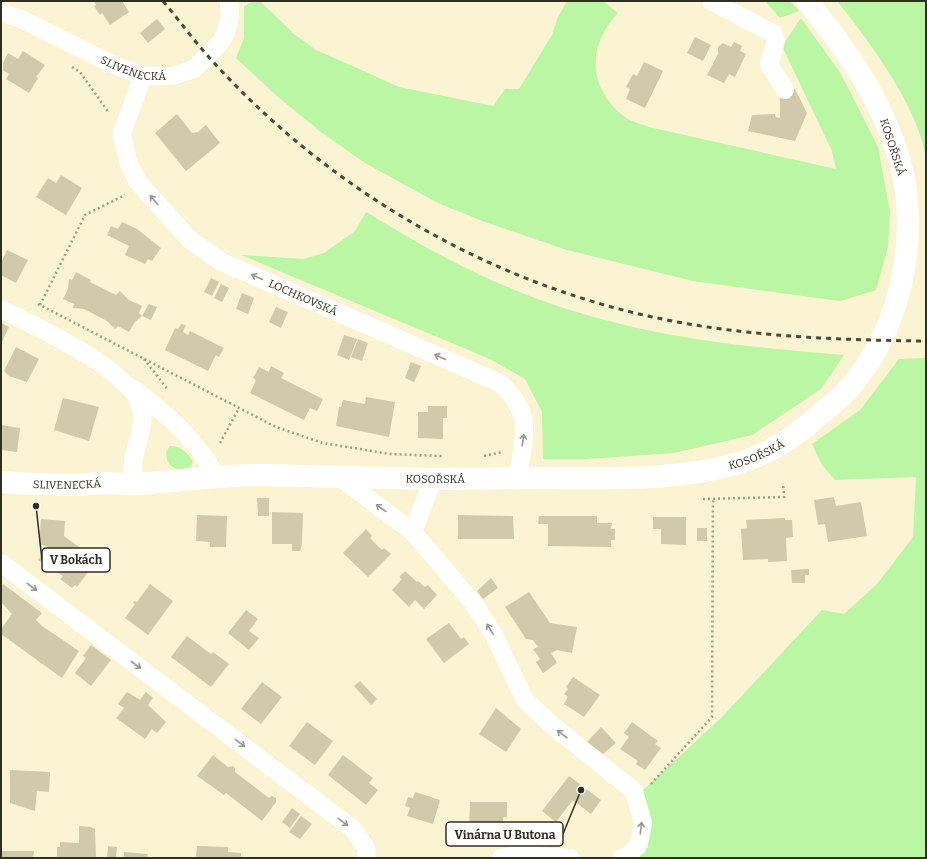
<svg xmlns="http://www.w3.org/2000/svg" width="927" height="859" font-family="Bitter,serif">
<rect width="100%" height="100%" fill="#faf4d3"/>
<!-- green -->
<path fill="#baf6a3" d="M255 1H260L294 34 316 50 348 64 399 87 493 106 505 89H519L552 35 557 19 567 1H603L618 13C586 46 588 90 626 118 632 122 642 124 649 127L836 169 832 151 782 46 801 18 841 74 878 147 890 212 888 247 876 290 840 301 693 281 567 250 485 222 438 203 365 163 321 132 278 97 236 58 244 38V6Z
M765 1H790L799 11 780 18Z
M837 1H926V158C918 106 869 41 837 1Z
M366 212C380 220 394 229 408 237 444 258 482 277 522 293 629 335 730 346 844 355L821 389 752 435 674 453 586 459H543L542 412 525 379 490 359 241 255 304 259 324 253 355 231Z
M926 358V858H634L645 853 651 824 641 792 721 718 822 610 844 614 877 584 913 537 916 477 835 480 822 465 812 444 860 410 899 359Z
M170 446C180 445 189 454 193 462L191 467C177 472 166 468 166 452Z"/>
<!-- building -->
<path fill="#d0caab" d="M94 1H122L129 12 110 25 102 13 100 15 94 6 96 5Z
M157 19 165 29 148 43 140 33Z
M695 37 711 45 703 61 687 53Z
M734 42 742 46 740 51 746 54 735 77 729 74 724 83 707 75 718 54V47L723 43 731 47Z
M23 51 45 65 36 77 38 78 29 93 6 79 9 74 3 70V63L8 53 18 59Z
M644 62 663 71 645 108 626 99 630 89 626 87 633 74 637 76Z
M795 89 807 113 795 141 748 131 752 115 775 114V117L780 118V97Z
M177 114 192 133 198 132 206 125 220 143 186 171 155 133Z
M61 175 82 188 66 215 36 197 48 178 56 183Z
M122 222 137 229 161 248 152 261 148 259 145 264 125 255 129 246 107 235 111 226 118 229Z
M7 250 28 260 16 283 1 275V263Z
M76 272 91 280 90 282 116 295 120 291 129 300 142 306 139 313 142 316 135 322 129 332 118 326 115 329 107 321 84 309 73 308 74 304 63 299 68 289 69 279 72 280Z
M211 278 219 282 212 296 204 292Z
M221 284 229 288 222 302 214 298Z
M242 293 254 298 248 314 236 309Z
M149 304 157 307 151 320 142 316Z
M276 307 288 312 281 328 269 322Z
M1 323 9 327 1 344Z
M181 324 186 325 183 332 188 335 190 331 224 348 219 357 216 355 208 371 165 350 175 328 178 329Z
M344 335 357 339 349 360 337 355Z
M358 339 368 343 362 361 351 357Z
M16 347 39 359 27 382 9 376 4 371Z
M411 362 421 366 414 382 405 378Z
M271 366 284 373 281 378 323 399 317 411 310 408 304 420 250 393 256 380 253 378 259 367 269 372Z
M366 397 395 402 389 437 336 426 339 407H341L343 400 365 404Z
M63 398 99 407 89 441 54 430Z
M428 406H447V418H443V439L418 438V412H428Z
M1 425 20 428 17 452 1 450Z
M834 497 836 506 861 502 867 536 828 542 825 524 818 525 814 500Z
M257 498H269V516H258Z
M272 512 303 513 302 544 300 551H292V544H272Z
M197 515 227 516 226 547H210V542L196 541Z
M458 515 513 516 514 539H458Z
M539 516H597V523H612L611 529H615V540H611V547L548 546V524H538Z
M653 517H686V545L661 544V529H653Z
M785 518V520H792L793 537 786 538 787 561 768 562V559L743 560 741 529 747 528 746 520Z
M41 519 65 521 64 536 97 560 77 587 75 585 72 588 60 579 63 576 38 560 48 547 39 544Z
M697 528H707V541H697Z
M366 529 372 536 370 538 382 550 384 548 391 554 368 577 343 553Z
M809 569V575H805V583H792L791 570Z
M405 571 417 582 418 581 425 587 428 585 437 595 424 609 415 600 409 607 392 590 402 579 399 577Z
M491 578 498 588 483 599 477 591Z
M3 584 42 613 36 620 42 626 79 651 62 678 1 634V629L12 614 1 602V587Z
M150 584 173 601 148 635 125 618 135 604 133 603 134 601 137 602Z
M529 592 550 623 577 627 572 653 557 650 551 653 557 663 543 673 536 662 540 659 533 649 538 647 533 640 526 639 505 607Z
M246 610 258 619 249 631 259 638 249 650 228 633Z
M449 623 461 639 464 637 469 644 444 663 426 639Z
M187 636 211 654 213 652 229 664 211 687 171 657Z
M91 645 111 660 91 686 75 673 86 658 83 656Z
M573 677 600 695 584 717 564 704 568 697 564 694 568 689 566 687Z
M360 681 377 699 371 705 354 686Z
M262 682 282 697 261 724 241 709Z
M127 692 140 700 146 692 153 698 148 705 166 722 157 733 152 729 145 739 116 718 124 708 118 704Z
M496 708 521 729 506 752 479 734Z
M307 722 333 741 315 765 289 746Z
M632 722 658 741 655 744 661 748 645 770 636 764 638 761 620 749 629 737 624 733Z
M601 727 616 743 603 754 587 742Z
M213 755 228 767 233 766 235 768V772L269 798 272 796 276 798V802L262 821 226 793 224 795 197 776Z
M343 755 373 778 369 783 378 790 366 805 328 775Z
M10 770 50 772 49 792 37 791 35 811 10 803Z
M569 776 601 800 591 814 573 800 556 822 542 811Z
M415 792 440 800 433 824 407 816 410 808 405 806 408 797 413 798Z
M470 802H507V817H503V827H469Z
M292 808 300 814 290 828 282 822Z
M301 816 312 824 300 839 289 832Z
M79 826 91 827 95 829 96 858H57V847H60V842L79 843Z
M108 846 117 847 116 858H107Z
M197 846 228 847V852L241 853V858H196Z
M1 851H34L33 858H1Z
M124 852 148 854 147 858H124Z"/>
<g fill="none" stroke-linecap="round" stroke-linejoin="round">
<!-- path -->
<path stroke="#a39f86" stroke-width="2.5" stroke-dasharray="2 3" stroke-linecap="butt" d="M72 67 80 72 109 113
M38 304 276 427 323 443 390 454 442 456
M40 305 85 215 125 195
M144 359 168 390
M220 443 239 408
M484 456 503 452
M703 499 784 497 783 483
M651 784 712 717 713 500"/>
<!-- minor -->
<g stroke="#fff" stroke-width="18">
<path d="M711 1 774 34 776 41 769 64 785 90"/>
<path id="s1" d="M1 12 21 19 114 65 143 76H173L194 69 221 42 226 33 230 17 229 1"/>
<path id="s2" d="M143 76 122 133 128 162 138 182 190 240 222 262 500 383C535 415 523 437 518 478"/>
<path d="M1 309C36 327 129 368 141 407 147 423 134 448 133 463 132 470 133 478 134 485"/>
<path d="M134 389C165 413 199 441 216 477"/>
<path d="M338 476 413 532 462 590 474 604 494 635 525 700 553 726 634 791 643 823 639 844 629 855 622 858"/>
<path d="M413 532 433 479"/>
<path d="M1 563 353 829 366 848 367 858"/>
<path d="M501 858 517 855 570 858"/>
</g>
<!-- tertiary -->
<path stroke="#fff" stroke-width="22" id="s3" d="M1 482C25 484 49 485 73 485 84 485 95 483 106 483 116 483 127 485 138 484 180 481 220 475 262 475 319 476 375 478 432 479 469 479 506 478 543 478 611 478 680 482 745 461 771 452 796 436 817 417 825 410 834 403 842 396 900 337 922 236 899 158 881 98 846 49 807 1"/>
<!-- rail -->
<path stroke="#4b4939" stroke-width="3" stroke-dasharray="5 5" stroke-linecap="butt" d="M163 1C178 19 192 38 207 55 320 182 474 275 639 314 733 336 830 340 926 341"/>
</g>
<!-- one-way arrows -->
<defs><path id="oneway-shaft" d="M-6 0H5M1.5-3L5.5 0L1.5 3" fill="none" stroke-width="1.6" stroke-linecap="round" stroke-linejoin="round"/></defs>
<g stroke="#989690">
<use href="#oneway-shaft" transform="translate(154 200) rotate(-130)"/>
<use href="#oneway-shaft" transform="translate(257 277) rotate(-156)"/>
<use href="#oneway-shaft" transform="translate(440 357) rotate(-156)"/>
<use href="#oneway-shaft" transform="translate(523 440) rotate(-82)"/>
<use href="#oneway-shaft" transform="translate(381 508) rotate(-144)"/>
<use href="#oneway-shaft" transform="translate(32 587) rotate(37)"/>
<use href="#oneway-shaft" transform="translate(490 629) rotate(-122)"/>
<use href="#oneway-shaft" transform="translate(136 665) rotate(37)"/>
<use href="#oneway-shaft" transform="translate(562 734) rotate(-142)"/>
<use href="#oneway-shaft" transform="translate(240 743) rotate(37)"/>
<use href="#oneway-shaft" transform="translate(343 822) rotate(37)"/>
<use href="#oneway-shaft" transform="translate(641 828) rotate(-83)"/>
</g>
<g text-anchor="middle" stroke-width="3.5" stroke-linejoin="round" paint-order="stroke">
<!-- street labels -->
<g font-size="11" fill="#302e21" stroke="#fff">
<text dy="4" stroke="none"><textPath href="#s1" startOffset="145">SLIVENECKÁ</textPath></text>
<text transform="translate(893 147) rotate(72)" y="4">KOSOŘSKÁ</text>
<text dy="4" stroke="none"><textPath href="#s2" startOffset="318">LOCHKOVSKÁ</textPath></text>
<text dy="4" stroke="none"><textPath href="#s3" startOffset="759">KOSOŘSKÁ</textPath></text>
<text dy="4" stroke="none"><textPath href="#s3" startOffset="435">KOSOŘSKÁ</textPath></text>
<text dy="4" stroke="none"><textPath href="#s3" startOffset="66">SLIVENECKÁ</textPath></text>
</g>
</g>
<!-- callouts -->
<path fill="none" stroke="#302e21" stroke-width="1.5" d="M36 506L42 560M581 790L563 834"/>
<g fill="#302e21" stroke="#fff" stroke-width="1.5">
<circle cx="36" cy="506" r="4"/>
<circle cx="581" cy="790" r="4"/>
</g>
<g fill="#fff" stroke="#302e21" stroke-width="1.5">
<rect x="42" y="548" width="68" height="24" rx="4"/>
<rect x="446" y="822" width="117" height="24" rx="4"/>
</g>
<g font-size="12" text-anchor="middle" font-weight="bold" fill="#302e21">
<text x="76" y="564">V Bokách</text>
<text x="505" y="839">Vinárna U Butona</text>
</g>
<!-- border -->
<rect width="927" height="859" fill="none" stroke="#302e21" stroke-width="4"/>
</svg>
